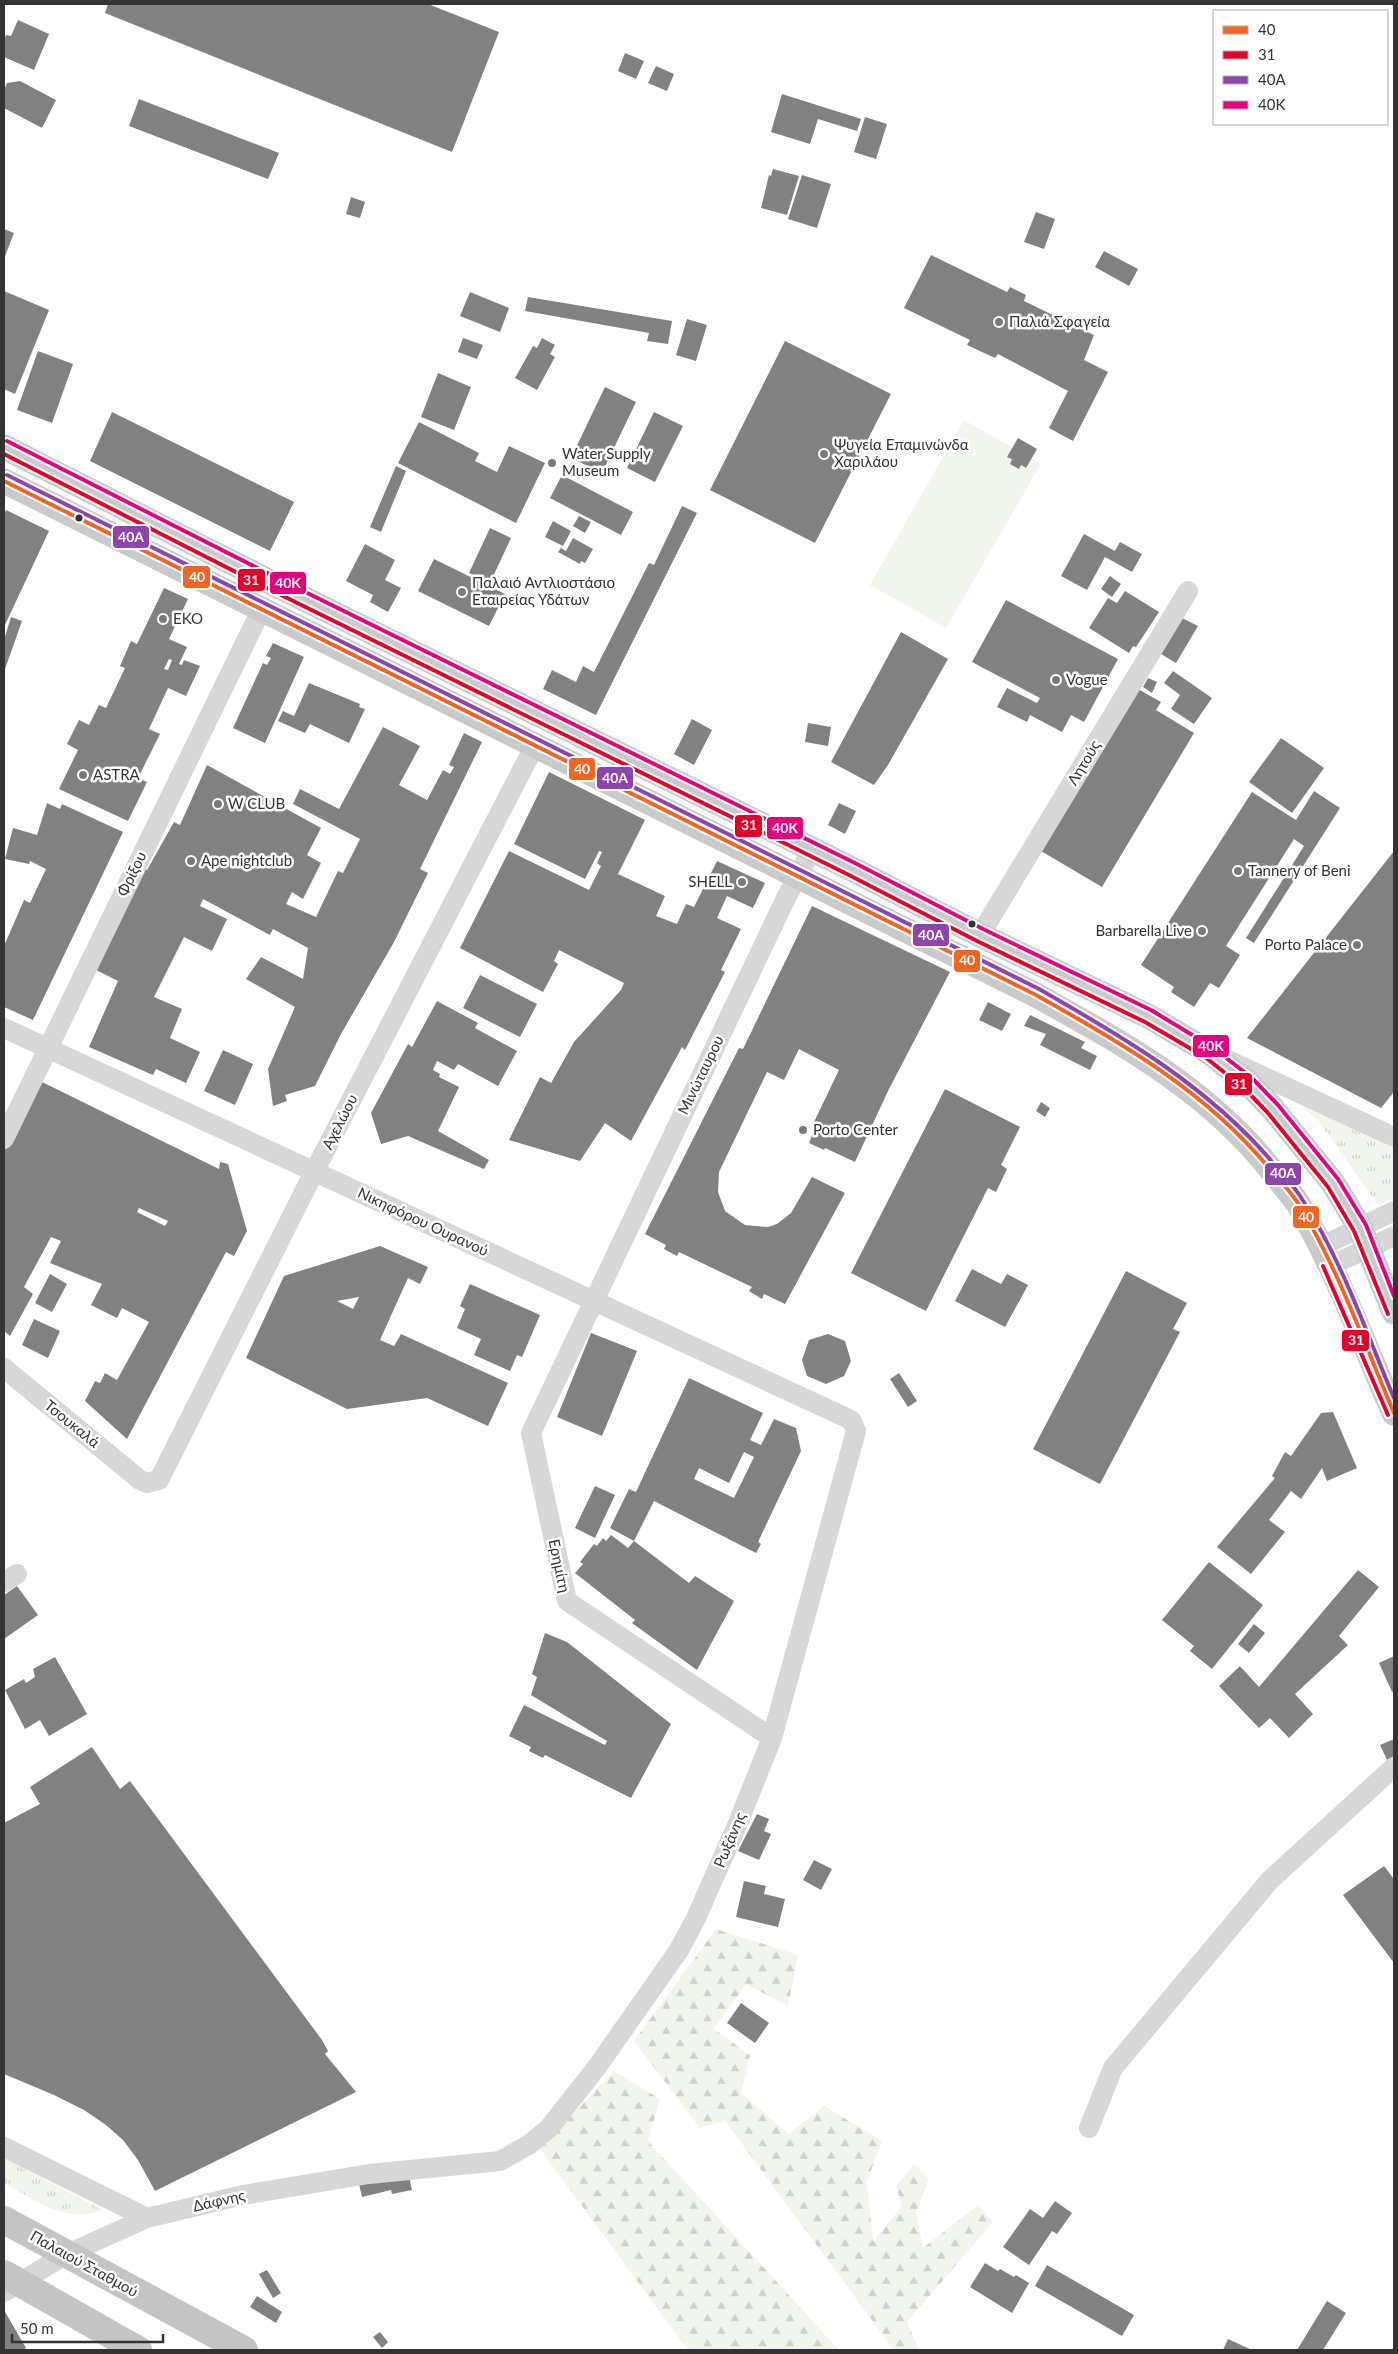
<svg xmlns="http://www.w3.org/2000/svg" width="1398" height="2354" font-family="Lato,sans-serif">
<defs>
<pattern id="grass-tufts" width="24" height="20" patternUnits="userSpaceOnUse" patternTransform="scale(1.25)"><rect width="24" height="20" fill="#f1f5ed"/><path d="M3 7l-1-3M5 7V3M7 7l1-3M15 17l-1-3M17 17v-4M19 17l1-3" fill="none" stroke="#cfd2cc"/></pattern>
<pattern id="forest-firs" width="22" height="20" patternUnits="userSpaceOnUse" patternTransform="scale(1.25)"><rect width="22" height="20" fill="#f1f5ed"/><path d="M5 1l3.5 6h-7zM16 11l3.5 6h-7z" fill="#cfd2cc"/></pattern>
</defs>
<rect width="100%" height="100%" fill="#fff"/>
<!-- grass -->
<path fill="url(#grass-tufts)" d="M1308 1104 1394 1149V1198L1378 1205 1318 1120 1304 1108Z
M4 2159V2158L103 2210C66 2225 36 2200 4 2183Z"/>
<!-- forest -->
<path fill="url(#forest-firs)" d="M716 1929 798 1955 788 2006 746 1984 714 2029 750 2055 741 2093 789 2134 824 2106 882 2141 867 2181 873 2242 902 2206 896 2186 914 2164 929 2179 916 2213 923 2248 978 2205 993 2222 907 2322 919 2350H894L725 2121 700 2128 634 2041Z
M614 2071 660 2099 648 2141 839 2350H688L540 2149Z"/>
<!-- park -->
<path fill="#f1f5ed" d="M964 420 1041 464 946 628 870 585Z"/>
<!-- building -->
<path fill="#818181" fill-rule="evenodd" d="M108 4H428L499 32 452 152 105 13Z
M18 20 49 34 34 70 4 57V41L6 35 11 36Z
M625 53 644 61 636 79 618 71Z
M656 66 674 74 667 91 648 83Z
M20 81 56 100 42 128 4 108V90L7 83Z
M782 94 861 119 857 131 818 119 810 144 771 132Z
M139 99 279 153 268 179 129 126Z
M865 117 887 124 876 159 854 152Z
M773 169 799 176 787 215 761 208 769 175 771 176Z
M802 175 831 184 817 228 788 219Z
M351 197 365 202 360 218 346 214Z
M1036 212 1055 219 1044 249 1024 242Z
M4 229 14 233 4 259Z
M1104 251 1138 269 1129 286 1095 267Z
M931 255 1007 292 1010 287 1026 295 1024 301 1094 335 1084 360 1108 372 1073 441 1049 428 1068 391 998 354 995 358 967 345 970 340 904 308Z
M4 291 49 310 15 394 4 389Z
M470 292 509 308 500 332 460 316Z
M528 297 672 321 668 344 647 341 649 333 525 311Z
M687 319 707 325 696 361 676 355Z
M463 338 483 345 477 359 458 352Z
M542 338 555 345 550 354 555 357 537 390 515 378 533 346 537 348Z
M785 341 891 394 815 543 710 490Z
M38 351 73 364 52 423 17 410Z
M438 373 471 387 454 430 421 417Z
M605 387 636 402 602 473 571 458Z
M112 412 294 502 270 551 90 461Z
M654 412 683 426 655 482 627 468Z
M419 422 479 453 475 461 497 472 509 446 545 463 516 523 398 463Z
M1018 438 1037 449 1026 468 1021 465 1019 469 1010 464 1012 459 1007 457Z
M396 466 406 471 381 532 370 527Z
M562 475 633 512 621 535 550 498Z
M682 506 697 513 596 715 543 689 552 670 576 682 583 666 594 672 649 563 654 565Z
M6 510 49 531 4 627V515Z
M579 516 591 522 585 533 573 526Z
M553 521 571 531 563 546 545 537Z
M490 528 511 538 490 583 469 573Z
M1084 534 1115 551 1120 542 1142 554 1132 572 1105 557 1087 590 1061 576Z
M573 538 593 549 585 563 581 561 580 564 558 552 561 548 566 551Z
M365 544 395 560 385 580 401 588 388 612 370 602 373 595 346 581Z
M434 559 505 594 489 626 418 591Z
M1110 576 1121 584 1112 597 1101 589Z
M164 588 188 599 169 639 187 647 179 664 182 665 184 660 200 666 186 696 168 688 149 729 160 734 138 778 147 782 128 821 59 789 78 750 67 744 79 720 89 725 99 705 106 708 125 668 120 666 131 641 137 644ZM169 659 172 660 168 670 164 669Z
M1125 591 1159 612 1136 647 1133 646 1129 653 1089 628 1108 598 1117 603Z
M1006 600 1118 659 1084 722 1071 715 1062 732 1030 715 1027 722 997 707 1007 688 1037 703 1040 698 972 662Z
M11 617 22 621 4 672V640Z
M1182 618 1198 626 1176 663 1161 654Z
M901 632 948 659 888 765 874 785 831 762Z
M273 643 304 657 265 743 233 728 263 663 267 665 271 658 266 656Z
M1173 671 1212 698 1194 724 1171 709 1180 695 1164 683Z
M1148 678 1157 682 1152 693 1143 687Z
M309 683 360 704 359 707 365 709 349 743 310 724 305 733 278 721 283 711 294 716Z
M1138 689 1161 702 1156 710 1194 733 1102 887 1041 851Z
M692 719 712 730 694 765 674 754Z
M808 723 831 727 828 746 805 742Z
M383 727 420 746 399 785 427 800 443 770 450 774 454 767 449 765 464 733 482 742 420 869 428 873 394 942 341 1034 315 1086 285 1095 287 1101 273 1106 268 1069 295 1007 246 979 261 957 303 979 308 948 273 929 270 935 203 899 200 906 227 919 212 951 184 937 154 997 182 1009 170 1038 200 1052 186 1083 156 1069 153 1075 89 1047 118 981 96 970 144 869 147 870 174 822 180 825 207 765 321 828 307 855 321 863 303 899 292 892 286 904 316 917 338 871 343 873 360 839 293 804 300 789 339 809Z
M1281 738 1324 768 1292 813 1249 782Z
M549 772 645 820 618 874 665 896 656 916 677 924 686 904 694 907 717 861 765 883 753 908 727 896 717 918 741 929 721 970 725 972 685 1050 682 1047 631 1141 605 1123 580 1161 509 1140 540 1077 551 1083 574 1042 621 990 624 983 559 950 554 961 558 964 543 992 460 948 509 851 589 890 601 866 597 863 602 852 599 851 585 879 514 844Z
M1314 791 1340 808 1254 943 1246 938 1304 846 1294 839 1226 946 1240 955 1219 988 1210 983 1194 1007 1171 992 1174 987 1141 965 1252 792 1296 820Z
M47 803 60 809 62 804 123 832 33 1020 4 1007V946L24 900 30 903 46 869 30 861 29 864 5 859 13 828 37 835Z
M839 803 856 811 845 834 828 825Z
M1394 851V1092L1381 1108 1247 1038Z
M812 906 950 972 889 1089 855 1162 825 1148 824 1150 809 1143 817 1123 814 1122 839 1070 799 1049 784 1080 767 1072 719 1172 718 1192 725 1211 745 1225 768 1227 777 1224 791 1213 812 1177 845 1193 785 1304 764 1294 762 1299 749 1291 752 1287 679 1252 677 1256 664 1249 666 1245 645 1234 739 1048 743 1049Z
M480 975 537 1004 520 1037 463 1008Z
M437 1001 478 1023 475 1028 517 1051 498 1086 458 1064 454 1070 437 1061 433 1070 440 1074 439 1077 459 1087 438 1131 489 1160 484 1169 408 1136 381 1144 371 1113 408 1044 412 1047Z
M988 1002 1011 1014 1002 1031 979 1020Z
M1030 1015 1085 1042 1081 1048 1097 1056 1090 1070 1040 1045 1046 1034 1024 1026Z
M223 1050 253 1064 235 1105 204 1091Z
M38 1080 219 1169 220 1162 228 1164 247 1231 234 1256 226 1252 127 1439 85 1401 95 1381 100 1383 105 1373 117 1380 149 1322 122 1308 117 1318 91 1305 102 1284 50 1263 61 1241 51 1237 24 1287 33 1294 10 1336 4 1331V1142ZM139 1208 168 1221 165 1226 137 1212Z
M945 1089 1020 1127 1001 1165 1007 1169 996 1192 988 1188 926 1311 851 1273Z
M1041 1102 1050 1108 1045 1117 1036 1111Z
M380 1246 428 1267 420 1284 408 1278 380 1340 394 1346 401 1334 508 1383 488 1426 427 1398 347 1409 246 1358 284 1276ZM359 1297 353 1309 337 1301Z
M972 1269 1001 1284 1007 1274 1028 1285 1005 1327 955 1301Z
M1126 1271 1187 1303 1173 1329 1180 1332 1100 1484 1033 1449Z
M50 1274 67 1284 52 1312 35 1303Z
M470 1284 540 1315 522 1357 517 1355 510 1371 474 1355 481 1339 457 1328 465 1309 460 1306Z
M34 1319 60 1331 48 1358 22 1345Z
M591 1333 637 1351 602 1436 557 1417Z
M828 1334 845 1341 851 1361 844 1376 826 1384 807 1376 802 1360 809 1340Z
M899 1373 917 1401 908 1407 890 1379Z
M689 1378 763 1413 750 1440 761 1445 774 1419 796 1428 801 1451 758 1542 761 1544 756 1553 654 1501 634 1541 689 1583 695 1576 734 1601 697 1670 632 1623 635 1620 575 1573 583 1564 580 1562 594 1544 597 1546 603 1538 606 1541 611 1535 628 1548 634 1541 610 1528 629 1489 636 1492ZM744 1452 754 1457 734 1498 694 1479 699 1468 729 1483Z
M1333 1412 1357 1468 1327 1481 1322 1468 1301 1499 1291 1491 1269 1520 1285 1532 1251 1574 1217 1547 1275 1478 1272 1476 1285 1452 1291 1456 1321 1413Z
M595 1486 615 1495 595 1538 575 1528Z
M1209 1562 1263 1605 1212 1669 1190 1651 1194 1646 1162 1620Z
M1358 1570 1379 1587 1339 1636 1348 1645 1295 1694 1313 1714 1289 1738 1270 1718 1259 1728 1219 1686 1240 1666 1259 1687Z
M17 1586 38 1615 4 1639V1595Z
M1254 1624 1265 1633 1249 1653 1238 1644Z
M545 1633 567 1642 671 1724 631 1798 545 1755 543 1758 529 1751 531 1747 509 1736 524 1705 605 1745 607 1741 531 1695 537 1677 532 1674Z
M1394 1656V1691L1392 1692 1379 1663Z
M55 1657 87 1714 49 1736 40 1720 25 1729 5 1690 24 1679 26 1683 35 1677 33 1669Z
M1394 1739V1756L1387 1760 1380 1745Z
M92 1747 120 1789 130 1781 322 2040 328 2051 325 2054 356 2092 155 2191 138 2160 123 2140 106 2125 84 2110 54 2095 4 2074V1823L40 1804 30 1787Z
M757 1814 769 1819 764 1831 771 1834 759 1860 738 1851Z
M814 1860 832 1869 821 1890 803 1880Z
M1384 1866 1394 1879V1963L1343 1895Z
M744 1881 766 1886 764 1894 785 1899 778 1927 736 1917Z
M741 2003 769 2023 755 2043 727 2023Z
M408 2172 412 2190 392 2194 391 2190 362 2197 358 2180Z
M1055 2201 1072 2213 1057 2234 1052 2231 1029 2265 1003 2247 1030 2209 1043 2218Z
M985 2263 998 2271 1000 2269 1014 2277 1016 2275 1029 2283 1012 2313 970 2287Z
M1047 2265 1134 2315 1122 2336 1035 2286Z
M267 2270 281 2293 273 2298 259 2274Z
M257 2296 282 2312 276 2323 250 2307Z
M1327 2301 1346 2313 1323 2350H1297Z
M4 2310 26 2348 22 2350H4Z
M380 2332 388 2342 382 2348 373 2337Z
M1228 2339 1252 2350H1223Z"/>
<g fill="none" stroke-linecap="round" stroke-linejoin="round">
<!-- minor -->
<path stroke="#d7d7d7" stroke-width="20" d="M980 935 1188 591
M4 1028 847 1418 852 1421 856 1431 772 1738 738 1823 696 1918 679 1950 597 2067 549 2128 530 2144 500 2161 369 2174 243 2195 147 2218 65 2255 4 2292
M1230 1061 1394 1137
M4 1139 261 610
M1320 1247 1394 1211
M1330 1266 1394 1236
M4 1368 140 1480 147 1483 159 1480 314 1172 534 747
M4 1582 17 1574
M772 1738 567 1601 531 1433 786 898 812 850
M1089 2128 1113 2068 1270 1880 1394 1767
M4 2147 147 2218"/>
<!-- major -->
<path stroke="#cacaca" stroke-width="25" d="M4 447 276 585 852 869 980 935 1148 1016 1209 1052 1248 1083 1273 1109 1333 1183 1360 1228 1394 1312
M4 481 1036 995C1126 1045 1212 1092 1276 1176 1284 1186 1295 1197 1301 1209 1338 1274 1364 1345 1394 1413"/>
<!-- highway -->
<path stroke="#c4c4c4" stroke-width="28" d="M4 2220 244 2350
M4 2274 138 2350"/>
<!-- bus-1 casing -->
<g stroke="#fff" stroke-width="8">
<path id="bus-1" d="M4 481 1036 995C1122 1043 1205 1091 1269 1168 1279 1179 1289 1190 1298 1203 1338 1268 1364 1343 1394 1413"/>
</g>
<!-- bus-2 casing -->
<g stroke="#fff" stroke-width="8">
<path id="bus-2" d="M4 454 273 591 849 875 977 941 1145 1022 1205 1057 1244 1088 1268 1113 1328 1187 1354 1231 1388 1314
M1323 1266 1388 1415"/>
</g>
<!-- bus-3 casing -->
<g stroke="#fff" stroke-width="8">
<path id="bus-3" d="M7 475 1039 989C1125 1038 1209 1087 1274 1164 1284 1175 1294 1186 1302 1199 1342 1260 1366 1332 1394 1398"/>
</g>
<!-- bus-4 casing -->
<g stroke="#fff" stroke-width="8">
<path id="bus-4" d="M7 441 279 579 855 863 983 929 1151 1010 1212 1047 1252 1078 1278 1105 1338 1179 1366 1225 1394 1296"/>
</g>
<!-- bus-1 -->
<use href="#bus-1" stroke="#f26522" stroke-width="4"/>
<!-- bus-2 -->
<use href="#bus-2" stroke="#e4002b" stroke-width="4"/>
<!-- bus-3 -->
<use href="#bus-3" stroke="#8e44ad" stroke-width="4"/>
<!-- bus-4 -->
<use href="#bus-4" stroke="#e5007d" stroke-width="4"/>
</g>
<!-- markers -->
<g fill="#7a7a7a" stroke="#fff" stroke-width="2">
<circle cx="999" cy="322" r="5"/>
<circle cx="824" cy="454" r="5"/>
<circle cx="552" cy="463" r="5"/>
<circle cx="462" cy="592" r="5"/>
<circle cx="163" cy="619" r="5"/>
<circle cx="1056" cy="680" r="5"/>
<circle cx="83" cy="775" r="5"/>
<circle cx="218" cy="804" r="5"/>
<circle cx="191" cy="861" r="5"/>
<circle cx="1238" cy="871" r="5"/>
<circle cx="742" cy="882" r="5"/>
<circle cx="1202" cy="931" r="5"/>
<circle cx="1357" cy="945" r="5"/>
<circle cx="803" cy="1130" r="5"/>
</g>
<g fill="#333" stroke="#fff" stroke-width="2">
<circle cx="79" cy="518" r="4.5"/>
<circle cx="972" cy="924" r="4.5"/>
</g>
<g text-anchor="middle" stroke-width="5" stroke-linejoin="round" paint-order="stroke">
<!-- poi labels -->
<g font-size="15" fill="#333" stroke="#fff" text-anchor="start">
<text x="1009" y="327">Παλιά Σφαγεία</text>
<text x="834" y="450">Ψυγεία Επαμινώνδα<tspan x="834" dy="17">Χαριλάου</tspan></text>
<text x="562" y="459">Water Supply<tspan x="562" dy="17">Museum</tspan></text>
<text x="472" y="588">Παλαιό Αντλιοστάσιο<tspan x="472" dy="17">Εταιρείας Υδάτων</tspan></text>
<text x="173" y="624">EKO</text>
<text x="1066" y="685">Vogue</text>
<text x="93" y="780">ASTRA</text>
<text x="228" y="809">W CLUB</text>
<text x="201" y="866">Ape nightclub</text>
<text x="1248" y="876">Tannery of Beni</text>
<text x="732" y="887" text-anchor="end">SHELL</text>
<text x="1192" y="936" text-anchor="end">Barbarella Live</text>
<text x="1347" y="950" text-anchor="end">Porto Palace</text>
<text x="813" y="1135">Porto Center</text>
</g>
<!-- street labels -->
<g font-size="15" fill="#333" stroke="#fff">
<text transform="translate(1084 763) rotate(-59)" y="5">Λητούς</text>
<text transform="translate(132 874) rotate(-64)" y="5">Φρίξου</text>
<text transform="translate(701 1075) rotate(-64)" y="5">Μινώταυρου</text>
<text transform="translate(340 1122) rotate(-63)" y="5">Αχελώου</text>
<text transform="translate(423 1222) rotate(25)" y="5">Νικηφόρου Ουρανού</text>
<text transform="translate(72 1424) rotate(39)" y="5">Τσουκαλά</text>
<text transform="translate(559 1566) rotate(78)" y="5">Ερημίτη</text>
<text transform="translate(730 1840) rotate(-67)" y="5">Ρωξάνης</text>
<text transform="translate(219 2201) rotate(-13)" y="5">Δάφνης</text>
<text transform="translate(84 2264) rotate(29)" y="5">Παλαιού Σταθμού</text>
</g>
</g>
<g stroke="#fff" stroke-width="2">
<rect x="112" y="525" width="38" height="24" rx="5" fill="#8e44ad"/>
<rect x="182" y="565" width="29" height="24" rx="5" fill="#f26522"/>
<rect x="237" y="568" width="29" height="24" rx="5" fill="#e4002b"/>
<rect x="269" y="571" width="38" height="24" rx="5" fill="#e5007d"/>
<rect x="568" y="757" width="28" height="24" rx="5" fill="#f26522"/>
<rect x="596" y="766" width="38" height="24" rx="5" fill="#8e44ad"/>
<rect x="734" y="814" width="29" height="24" rx="5" fill="#e4002b"/>
<rect x="766" y="816" width="38" height="24" rx="5" fill="#e5007d"/>
<rect x="912" y="923" width="38" height="24" rx="5" fill="#8e44ad"/>
<rect x="953" y="949" width="28" height="24" rx="5" fill="#f26522"/>
<rect x="1192" y="1034" width="38" height="24" rx="5" fill="#e5007d"/>
<rect x="1224" y="1072" width="29" height="24" rx="5" fill="#e4002b"/>
<rect x="1264" y="1162" width="38" height="24" rx="5" fill="#8e44ad"/>
<rect x="1292" y="1205" width="28" height="24" rx="5" fill="#f26522"/>
<rect x="1341" y="1329" width="29" height="23" rx="5" fill="#e4002b"/>
</g>
<g font-size="14" text-anchor="middle" font-weight="bold" fill="#fff">
<text x="131" y="542">40Α</text>
<text x="197" y="582">40</text>
<text x="251" y="585">31</text>
<text x="288" y="588">40Κ</text>
<text x="582" y="774">40</text>
<text x="615" y="783">40Α</text>
<text x="749" y="830">31</text>
<text x="785" y="833">40Κ</text>
<text x="931" y="940">40Α</text>
<text x="967" y="965">40</text>
<text x="1211" y="1051">40Κ</text>
<text x="1239" y="1089">31</text>
<text x="1283" y="1178">40Α</text>
<text x="1306" y="1222">40</text>
<text x="1356" y="1345">31</text>
</g>
<!-- border -->
<rect width="1398" height="2354" fill="none" stroke="#333333" stroke-width="10"/>
<!-- legend -->
<rect x="1213" y="10" width="175" height="115" fill="#ffffff" stroke="#adadad"/>
<rect x="1223" y="26" width="25" height="8" fill="#f26522" stroke="#adadad"/>
<text x="1258" y="35" font-size="15" fill="#333333">40</text>
<rect x="1223" y="51" width="25" height="8" fill="#e4002b" stroke="#adadad"/>
<text x="1258" y="60" font-size="15" fill="#333333">31</text>
<rect x="1223" y="76" width="25" height="8" fill="#8e44ad" stroke="#adadad"/>
<text x="1258" y="85" font-size="15" fill="#333333">40Α</text>
<rect x="1223" y="101" width="25" height="8" fill="#e5007d" stroke="#adadad"/>
<text x="1258" y="110" font-size="15" fill="#333333">40Κ</text>
<!-- scale -->
<path d="M12 2334v8h151v-8" fill="none" stroke="#333333" stroke-width="2.5"/>
<text x="20" y="2334" font-size="15" fill="#333333" stroke="#ffffff" stroke-width="4" paint-order="stroke">50 m</text>
</svg>
